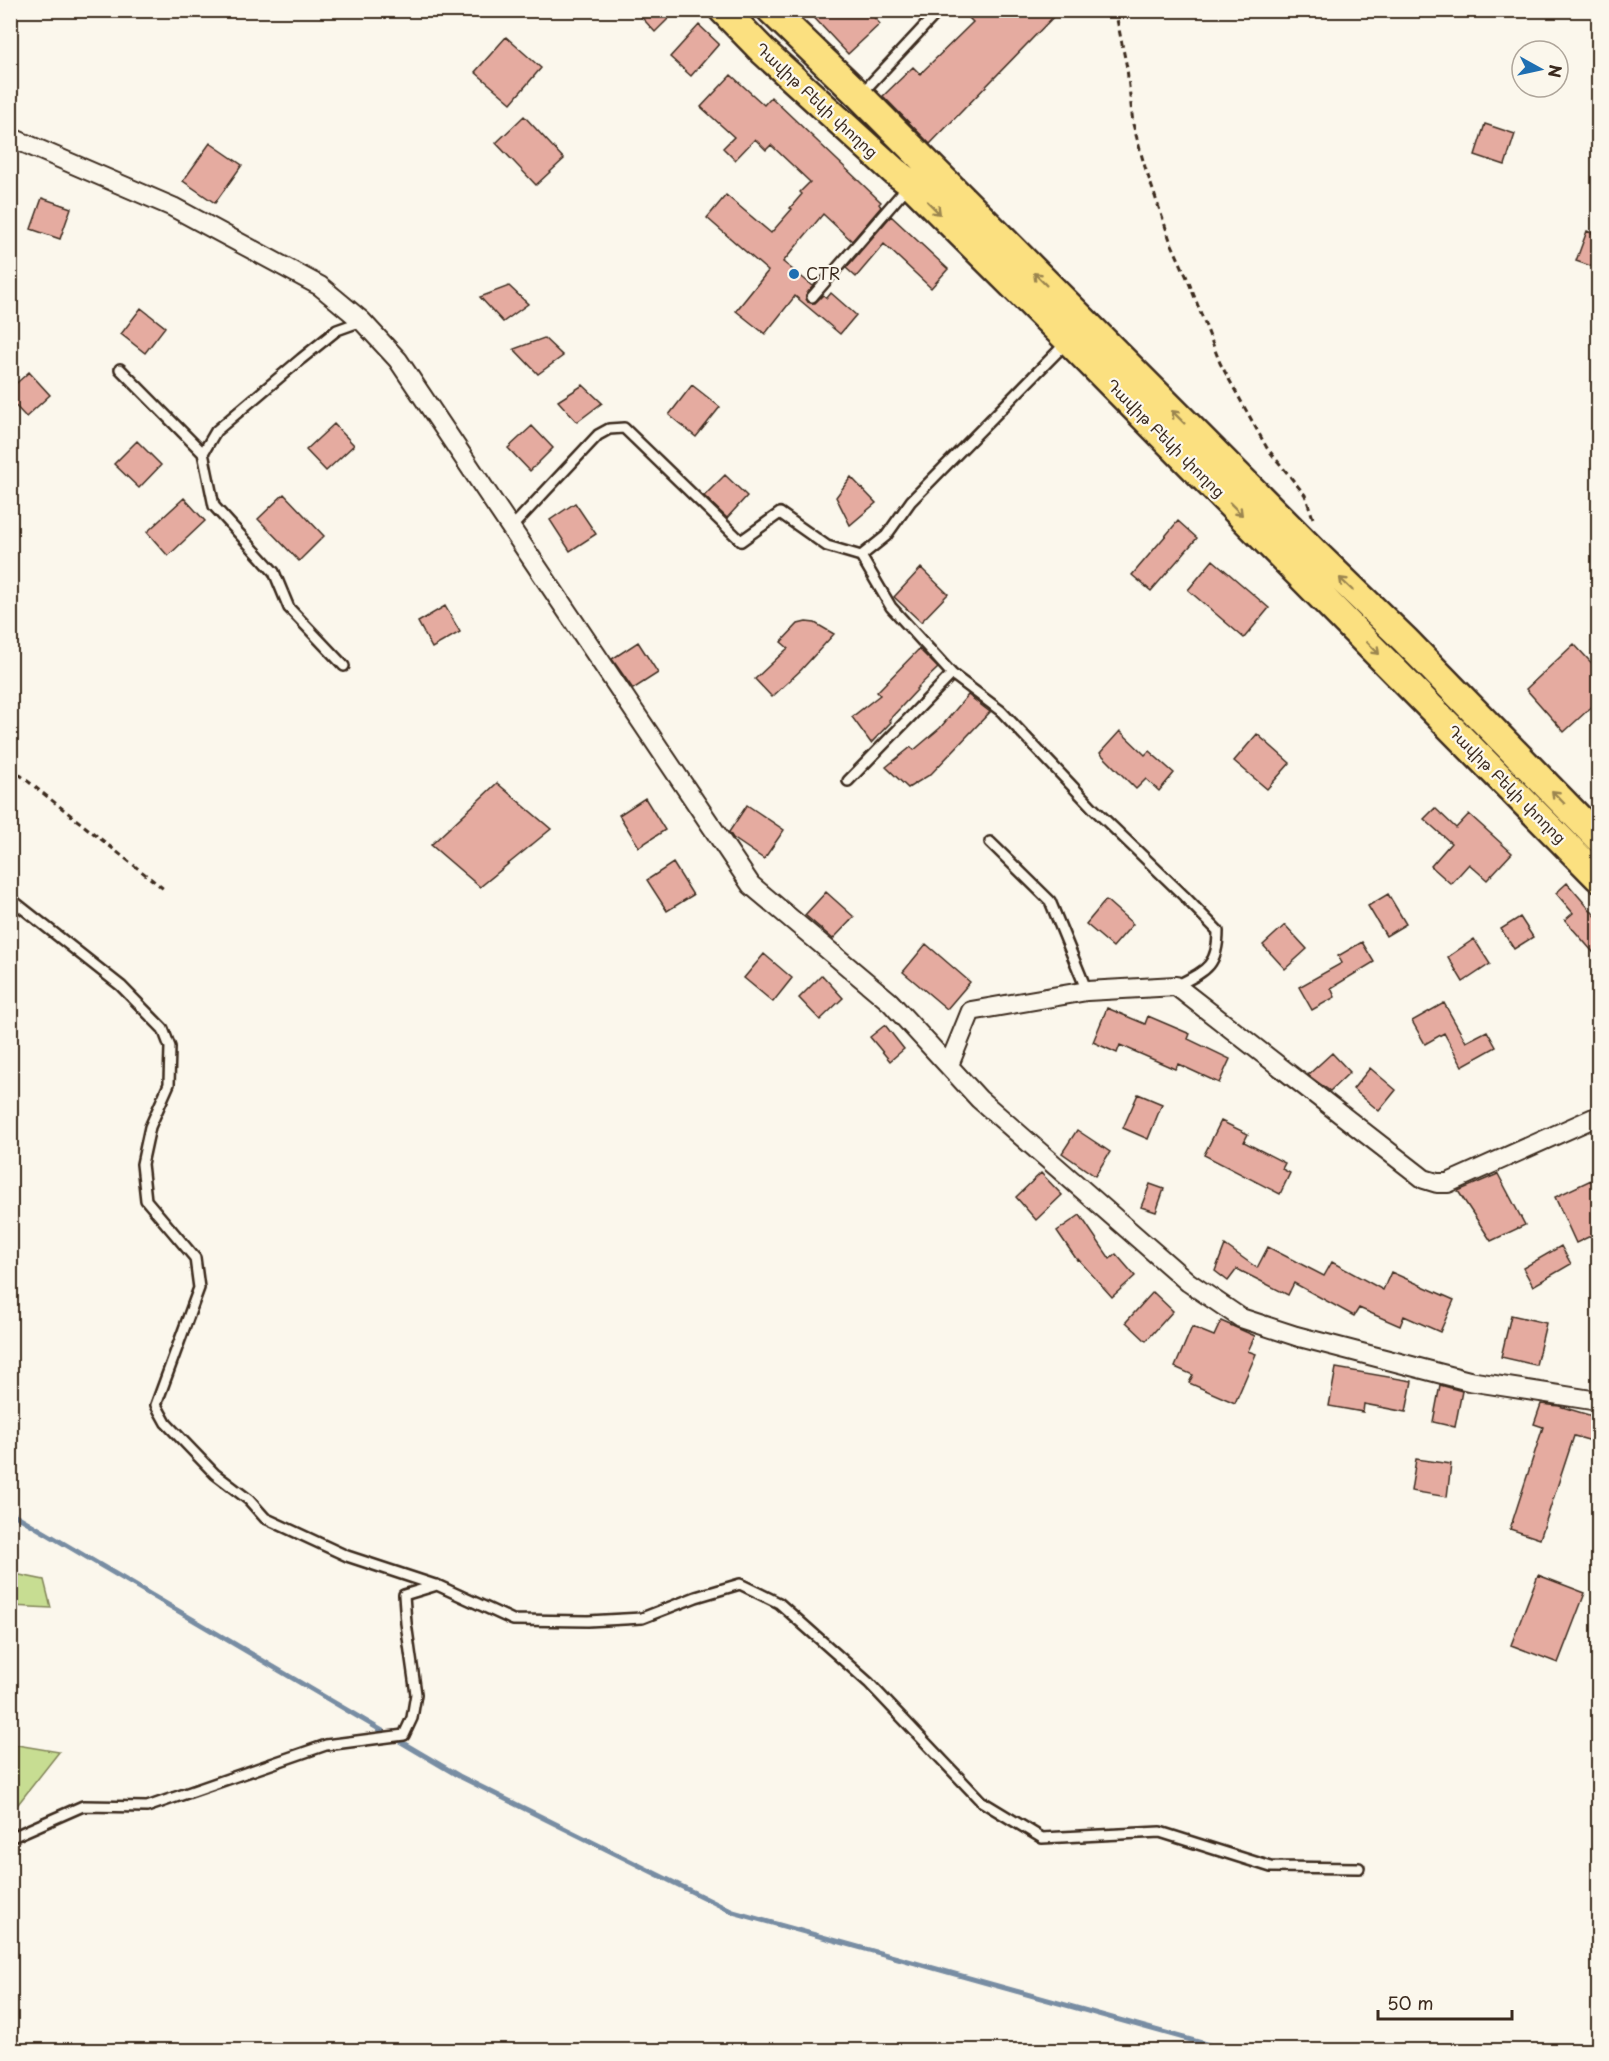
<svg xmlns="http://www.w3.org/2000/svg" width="1609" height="2061" font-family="'Playpen Sans','Noto Sans Armenian',sans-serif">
<rect width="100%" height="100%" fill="#fbf7ec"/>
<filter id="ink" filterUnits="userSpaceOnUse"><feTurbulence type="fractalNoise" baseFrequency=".0167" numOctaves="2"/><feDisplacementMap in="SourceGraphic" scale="12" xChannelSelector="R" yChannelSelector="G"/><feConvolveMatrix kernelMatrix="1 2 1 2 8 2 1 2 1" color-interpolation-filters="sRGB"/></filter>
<g filter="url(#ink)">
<!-- grass -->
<path fill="#c7dd92" stroke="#818458" stroke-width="1.5" d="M10 1573 44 1580 51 1608 11 1606Z
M11 1744 59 1752 11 1813 10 1744Z"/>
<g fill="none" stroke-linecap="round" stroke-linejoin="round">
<!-- stream -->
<path stroke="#788da3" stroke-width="5" d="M10 1512 459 1776 733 1912 1227 2050"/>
</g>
<!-- building -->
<path fill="#e5aba0" stroke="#3b2a1e" stroke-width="1.5" d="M635 10H677L655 32Z
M807 10H867L880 24 848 54Z
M961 10H1060L930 144 883 96 913 67 920 74 973 22Z
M699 25 719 44 691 76 670 57Z
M506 37 541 68 511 103 475 72Z
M731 75 764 105 771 97 881 202 879 204 881 207 852 241 823 214 783 262 813 286 806 295 808 302 815 303 823 295 827 298 831 293 856 315 840 334 795 296 765 334 736 311 768 271 707 218 726 195 771 233 792 209 790 208 802 194 800 192 810 182 771 145 766 150 755 139 735 160 723 148 734 137 701 107Z
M524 116 564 159 536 185 496 143Z
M1485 124 1515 134 1505 165 1475 155Z
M210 143 242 165 215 203 183 181Z
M42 198 71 208 60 239 31 229Z
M891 216 948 269 931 288 884 244 856 277 846 268Z
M1587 231 1599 236V269L1576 261Z
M509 286 528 304 503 322 480 297Z
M141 308 165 327 145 353 121 334Z
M544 338 563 356 538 374 514 349Z
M29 372 50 395 26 417 10 400V389Z
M583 385 602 403 577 422 558 401Z
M692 385 720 407 696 437 669 415Z
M334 424 354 445 326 471 306 450Z
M532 426 553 448 530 471 508 448Z
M137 441 161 465 139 488 114 464Z
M725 475 747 496 727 518 704 496Z
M851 477 876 503 850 525 836 497Z
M284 494 324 536 299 561 258 519Z
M184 498 205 521 168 556 147 532Z
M575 503 596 534 570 551 550 520Z
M1178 521 1197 538 1151 591 1132 575Z
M1213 560 1269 608 1244 638 1188 590Z
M921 568 948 594 921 622 894 597Z
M445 606 460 632 432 648 418 622Z
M806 622 815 623 834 634 801 670 772 697 755 679 788 648 781 642 798 624Z
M638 642 658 673 633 689 612 659Z
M1574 644 1599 671V700L1564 732 1526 689Z
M919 649 938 668 916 689 917 690 889 720 891 722 871 743 852 717 880 695 877 692Z
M968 695 990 712 931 774 908 788 886 767 911 747 914 750 940 728Z
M1120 731 1145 755 1149 751 1174 773 1159 791 1146 779 1136 789 1100 753Z
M1257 734 1290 763 1267 789 1234 761Z
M497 783 551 829 480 887 431 845Z
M645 798 665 830 639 847 619 815Z
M747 805 784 830 764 859 733 838 729 832Z
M1435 808 1456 828 1469 814 1512 853 1487 880 1469 864 1451 884 1431 866 1451 843 1424 819Z
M673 863 693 895 667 911 647 880Z
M1567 883 1599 920V959L1565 920 1573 913 1556 893Z
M826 892 854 917 833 939 805 915Z
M1388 894 1406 924 1386 936 1368 906Z
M1106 900 1133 924 1113 947 1086 924Z
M1520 917 1533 937 1514 949 1501 929Z
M1285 925 1307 949 1285 969 1263 945Z
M1474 939 1490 964 1463 982 1448 957Z
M1362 942 1374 962 1331 988 1335 997 1312 1010 1299 987 1342 963 1338 956Z
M926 944 970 982 947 1009 903 972Z
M764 954 792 978 773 1002 744 978Z
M822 975 843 998 820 1020 799 998Z
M1444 1003 1466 1042 1487 1031 1496 1047 1462 1066 1444 1033 1425 1044 1412 1021Z
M1107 1008 1145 1024 1148 1016 1190 1034 1188 1039 1230 1059 1219 1083 1178 1064 1175 1069 1120 1045 1117 1053 1093 1042Z
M885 1025 904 1049 890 1061 870 1037Z
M1332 1053 1350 1072 1330 1091 1308 1075Z
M1370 1068 1396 1090 1379 1111 1353 1089Z
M1138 1094 1162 1104 1148 1139 1123 1128Z
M1221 1121 1248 1134 1244 1142 1285 1163 1282 1169 1290 1173 1280 1194 1204 1155Z
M1077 1130 1110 1152 1095 1176 1062 1153Z
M1041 1173 1062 1195 1036 1220 1016 1197Z
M1498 1174 1525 1225 1491 1241 1458 1191Z
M1591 1180 1599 1197V1232L1576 1243 1555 1197Z
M1150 1184 1164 1189 1156 1212 1141 1207Z
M1080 1215 1110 1259 1116 1254 1135 1276 1112 1297 1078 1259 1077 1260 1057 1231Z
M1225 1245 1257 1268 1268 1247 1324 1276 1332 1262 1383 1290 1391 1272 1454 1300 1440 1332 1404 1316 1400 1326 1359 1308 1354 1316 1294 1283 1288 1295 1237 1269 1228 1281 1215 1271Z
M1561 1246 1571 1264 1533 1286 1523 1268Z
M1153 1292 1173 1311 1146 1341 1126 1322Z
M1511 1315 1546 1323 1536 1365 1501 1357Z
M1221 1321 1255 1336 1248 1351 1256 1354 1235 1403 1189 1383 1193 1375 1175 1367 1192 1327 1214 1336Z
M1336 1368 1412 1381 1406 1412 1364 1404 1363 1412 1329 1406Z
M1440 1385 1462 1391 1455 1427 1433 1422Z
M1541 1404 1559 1406 1599 1418V1443L1574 1436 1540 1539 1510 1529 1543 1427 1534 1424Z
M1416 1459 1451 1464 1447 1497 1411 1491Z
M1538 1575 1585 1593 1558 1663 1511 1645Z"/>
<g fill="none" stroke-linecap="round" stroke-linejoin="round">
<!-- lane casing -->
<g stroke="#3b2a1e" stroke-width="14">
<path id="lane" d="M861 94 933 17 932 10
M812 297 909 185
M120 369 203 453
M510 529 598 435 609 429 624 428 741 541 780 513 827 546 861 556 886 536 911 501 1067 342
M344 666 289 608 274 572 214 506 203 453 216 431 301 359 337 330 362 321
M952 674 1001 711 1093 808 1184 896 1218 931C1218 967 1205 971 1176 986
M848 781 952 674 891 607 861 556
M990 842 1050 901 1087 991
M10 900 16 903 121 986 163 1029 170 1047 169 1084 150 1127 142 1164 146 1200 195 1258 199 1288 156 1405 166 1423 215 1474 249 1500 265 1518 347 1556 435 1585
M10 1838 83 1806 147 1807 326 1745 404 1735 412 1718 416 1694 406 1623 404 1595 437 1585 513 1620 588 1621 642 1618 696 1597 740 1584 779 1603 869 1683 981 1801 1042 1838 1160 1832 1271 1867 1359 1868"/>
</g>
<!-- street casing -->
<g stroke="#3b2a1e" stroke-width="22">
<path id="street" d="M10 137 173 207 320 286 362 321 398 360 751 885 890 1002 979 1099 1188 1282 1241 1318 1296 1336 1469 1381 1598 1401
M949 1065 971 1011 1087 991 1176 986 1424 1179 1437 1183H1448L1598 1116"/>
</g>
<!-- primary casing -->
<g stroke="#3b2a1e" stroke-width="32">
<path id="primary" d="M723 10 764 52 894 171 910 183 1068 340 1598 877
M771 10 860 96 1315 553 1405 640 1598 838"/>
</g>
<!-- path -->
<path stroke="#3b2a1e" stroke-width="3" stroke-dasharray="6 4.5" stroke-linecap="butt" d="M1115 10 1127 68 1133 124 1144 164 1170 240 1188 280 1220 363 1267 448 1305 495 1314 521
M10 767 165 890"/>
<!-- lane -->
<use href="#lane" stroke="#fbf7ec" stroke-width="9"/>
<!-- street -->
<use href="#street" stroke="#fbf7ec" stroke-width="18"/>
<!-- primary -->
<use href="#primary" stroke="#fbe080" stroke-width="27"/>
</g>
<!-- one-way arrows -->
<defs><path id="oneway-shaft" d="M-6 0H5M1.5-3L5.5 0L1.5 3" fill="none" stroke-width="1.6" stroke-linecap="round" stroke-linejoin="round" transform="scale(1.5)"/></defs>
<g stroke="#9b854f">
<use href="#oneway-shaft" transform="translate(934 208) rotate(45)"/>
<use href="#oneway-shaft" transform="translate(1040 279) rotate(-135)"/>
<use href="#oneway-shaft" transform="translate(1178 417) rotate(-135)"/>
<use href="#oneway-shaft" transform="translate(1236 509) rotate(45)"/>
<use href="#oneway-shaft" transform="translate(1346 584) rotate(-136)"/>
<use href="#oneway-shaft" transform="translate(1373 648) rotate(45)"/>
<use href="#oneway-shaft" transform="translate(1558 797) rotate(-134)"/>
</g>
</g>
<!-- markers -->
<circle fill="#1f6fb2" stroke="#fbf7ec" stroke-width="2" cx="794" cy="274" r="6"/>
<g text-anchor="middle" stroke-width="4.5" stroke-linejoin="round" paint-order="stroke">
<!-- street labels -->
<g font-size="16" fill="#3b2a1e" stroke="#fbf7ec">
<text transform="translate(817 100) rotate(43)" y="6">Դավիթ Բեկի փողոց</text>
<text transform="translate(1166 438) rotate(45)" y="6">Դավիթ Բեկի փողոց</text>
<text transform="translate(1507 784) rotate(45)" y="6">Դավիթ Բեկի փողոց</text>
</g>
<!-- poi labels -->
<g font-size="16" fill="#3b2a1e" stroke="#fbf7ec" text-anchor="start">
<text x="806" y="280">CTR</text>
</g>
</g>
<!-- margin -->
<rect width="1609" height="2061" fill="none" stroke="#fbf7ec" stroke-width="36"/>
<rect x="18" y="18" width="1573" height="2025" fill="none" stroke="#3b2a1e" stroke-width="2" filter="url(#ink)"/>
<!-- north arrow -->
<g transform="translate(1540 69) rotate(98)"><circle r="28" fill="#fbf7ec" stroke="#aea59a" stroke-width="1.5"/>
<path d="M0-4.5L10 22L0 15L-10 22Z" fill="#1f6fb2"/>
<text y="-9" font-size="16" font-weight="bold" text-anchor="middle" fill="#3b2a1e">N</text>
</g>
<!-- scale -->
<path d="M1378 2010v9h134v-9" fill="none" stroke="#3b2a1e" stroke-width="3"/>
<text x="1387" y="2010" font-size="18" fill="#3b2a1e" stroke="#fbf7ec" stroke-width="4.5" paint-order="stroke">50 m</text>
</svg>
